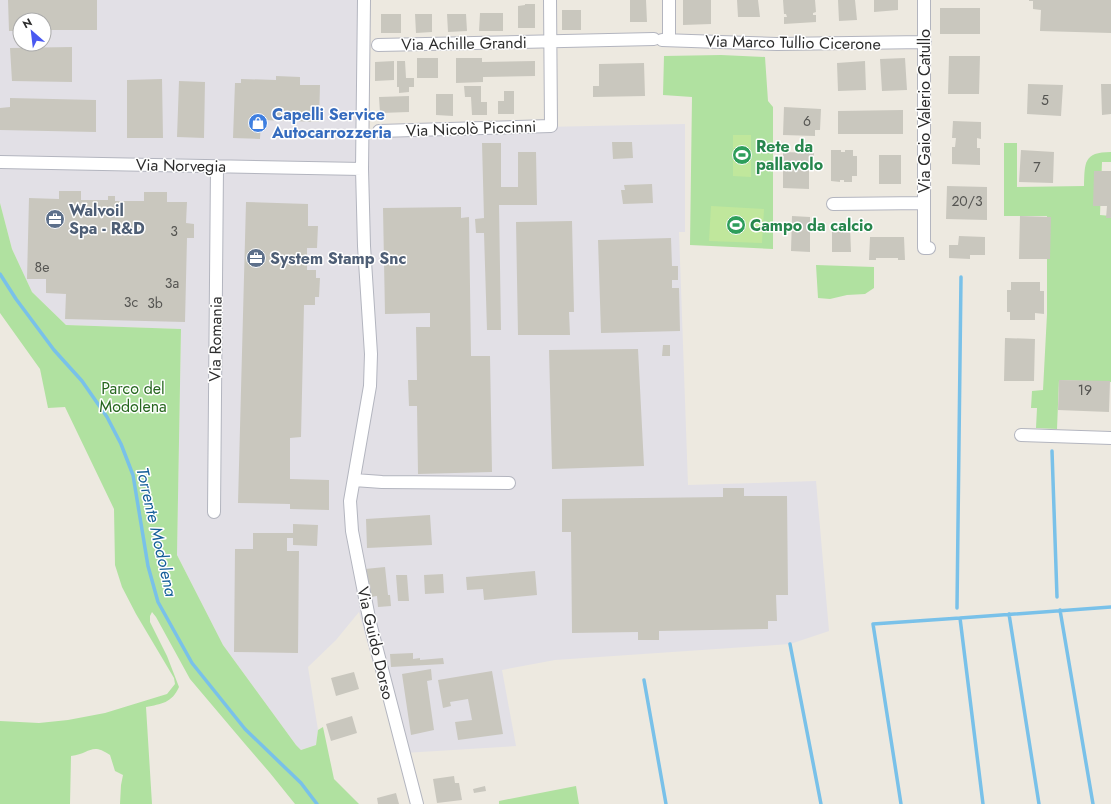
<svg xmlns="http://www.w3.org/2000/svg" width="1111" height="804" font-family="Jost,sans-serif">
<rect width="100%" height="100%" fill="#ede9e0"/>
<!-- industrial -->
<path fill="#e2e0e6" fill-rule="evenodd" d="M0 0H359L363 131 685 124V232H679L688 485 816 481 829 631 790 644 555 660 502 670 516 746 404 753 380 665 374 667 359 612 336 640 308 667 318 730 316 745 301 750 296 745 223 645 177 555 181 329 66 325 32 292 12 249 0 203ZM20 20H44V44H20Z"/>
<!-- green -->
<path fill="#b0e1a0" d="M721 55 765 57 768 101 773 107V249L690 245 692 97 663 95 664 56Z
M1004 143H1017V187L1084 186C1085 163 1083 152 1111 152V162H1102L1100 215 1111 216V382L1059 380 1057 429 1036 428 1037 408H1031L1032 391 1043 390 1047 314V216H1004Z
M0 203 12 249 32 292 66 325 181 329 177 555 223 645 296 745 301 750 316 745 318 730 323 727 334 779 359 804H295L270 773 245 744 190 679 156 617 152 612 150 616V622L167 656 179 687C172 703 161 704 146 707L152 804H120L121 785 123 775 115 771 110 755C91 742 90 754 71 756L70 804H0V721L39 723 68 720 105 713 167 694 175 684 174 678 136 614 122 587 115 565 114 509 65 407 48 408 40 369 0 313Z
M816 265 874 267V288L865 294 847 295 830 299 818 298Z
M576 786 579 804H499V801Z"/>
<!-- pitch -->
<path fill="#c0e79c" d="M733 135H751V177L733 176Z
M711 206 764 209 762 243 709 241Z"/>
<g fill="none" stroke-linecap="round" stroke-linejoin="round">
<!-- stream -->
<path stroke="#79c1e9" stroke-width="3.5" d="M0 274 16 299 54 350 82 381 107 417 121 444 133 475 148 566 158 602 192 663 245 729 301 783 317 804
M1052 451 1057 597
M957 608 961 277
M1060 610 1093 804
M1009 614 1039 804
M790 644 821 804
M644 680 666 804
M901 804 873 624 960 618
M983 804 960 618 1111 607"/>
</g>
<!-- building -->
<path fill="#c9c7be" d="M8 0H97V30H44V20H20V31H9Z
M630 0H646L647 22H630Z
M683 0H711V24L683 25Z
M737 0H758L760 17H738Z
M783 0H815L816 12 813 13V15H816V22L784 24V17H787L786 14H784Z
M838 0H855L857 20 839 21Z
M874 0H898V10L874 12Z
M1029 0H1111V33L1040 31 1041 10 1033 9V1H1029Z
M525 4H535V28H518V6L525 5Z
M940 8H980V34H940Z
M562 10H581V30H562Z
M480 13H503V31H479Z
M381 14H401V33H381Z
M415 14H432V32L416 33Z
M447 14H466L467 31 448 32Z
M72 47V82L12 81 10 48Z
M949 56H980L979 94H948Z
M417 58H438V78H417Z
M456 58H482V62L535 61V76L483 77V82L456 83Z
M905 58 907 90 882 91 880 59Z
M394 61V80L375 81V62Z
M397 61H405L406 78H414V87H409V92L399 93V87H397Z
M865 61 866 90 838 91 837 63Z
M644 63 645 96 593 97V86H599V64Z
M276 76 300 77V85H320L319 122 261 120 260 139 233 138 235 83H241V79L276 80Z
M162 79 163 138H127V80Z
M179 81 205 82 204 138 177 137Z
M1028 84 1063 85 1061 116 1027 114Z
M1101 84H1111V114L1102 115Z
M464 86H481V102H487V115H472L471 97H465Z
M504 91H514V114H498V101H504Z
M436 94H453V116L436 115Z
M409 96V112L380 113 379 97Z
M10 98 96 100V132L0 130V108L10 107Z
M784 107 821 109 820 130H815V136L783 135Z
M903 110V134H838V111Z
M953 121 981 122V139L977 138V148H980V165L952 164V147H955L956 138H952Z
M612 142H632L633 158 613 159Z
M482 143H501V187H518V152H536L537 205H499L501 330H487L484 233H476L475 219 484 218Z
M831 150H841V152H845V150H853V156H857V176H852V182H844V180H840V182L831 181Z
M1021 150 1054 152 1053 183 1019 182Z
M783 152 814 153 813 171H809V189L783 188Z
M879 155H901V184H879Z
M1094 171H1111V218H1106L1107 206H1093Z
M652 184 653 203 623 204 621 190H625L624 185Z
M947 186 987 187V220L946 219Z
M59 191H81V200H108V196H115V201H144V192H167V202H187L186 223 194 224V238H187L185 322 65 319 66 294 46 293V279H27L29 198 59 199Z
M246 202 308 204V226H318L317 248H307V270H316V278H320L319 297H315V305H304L301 437 290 438V479L329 480V510L290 509V504L238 503Z
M461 207V218L469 217 471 356H490L492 472 418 474 417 406H409L408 380H417L416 327H430V313L385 314 383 208Z
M792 216 810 217V252L791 251Z
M1020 216 1051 217 1050 259H1019Z
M572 221 574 312H569L570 335H518L516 222Z
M832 226H850L851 252H832Z
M959 236 985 237V255H970V259L949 258V245H958Z
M870 237H904L905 260H898V258H876V260H869Z
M671 238 672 266H678V280H672V288H679L680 331 601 333 598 240Z
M1011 282H1040V291H1044V314L1035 313V320H1010V312H1007V290H1011Z
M1005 338 1035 339 1034 381H1004Z
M663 345H670V356H662Z
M638 349 644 466 552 469 549 350Z
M1059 380 1110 381 1109 412 1058 410Z
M723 488H744V496H787L788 595H776L777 621H768V629L659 631V640H638V632L572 633 571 532H562V499L723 497Z
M430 515 432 545 367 548 366 519Z
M293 524 318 525 317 546 293 545V538H287V551H299L298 653 234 652 235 549H253V533H293Z
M385 567 388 595H390L391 606 378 607 377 596 371 597 370 584 366 585 365 569Z
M535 571 537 595 484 600 483 589 467 590 466 577Z
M443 574 444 593 425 594 424 575Z
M396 575H407L409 601H398Z
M413 653V659L420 658V660L443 658 444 664 391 667 390 654Z
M431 669 432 680 427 681 434 730 411 735 402 674Z
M492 671 503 734 458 740 455 722 472 720 468 699 450 702 451 706 443 708 438 680Z
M354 672 359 689 336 696 331 678Z
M352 716 357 733 331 741 326 724Z
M454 776 455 783H459L462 800 437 803 433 779Z
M485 786 486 791 474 793 473 789Z
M396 793 399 804H378L377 798Z"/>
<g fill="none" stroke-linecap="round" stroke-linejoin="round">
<!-- street casing -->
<g stroke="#b3b5bf" stroke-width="14">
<path id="street" d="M364 0 362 169 364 246 371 354 370 386 350 501 352 531 370 623 417 804
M662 40 777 44 925 42
M669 40V0
M378 45 654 39
M379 131 551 126 550 0
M0 162 362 169
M924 203V248H929
M833 204 924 203V0
M1021 435 1111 438
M354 480 382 482 509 483
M214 512 217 166"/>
</g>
<!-- street -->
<use href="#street" stroke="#fff" stroke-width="12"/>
</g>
<!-- icons -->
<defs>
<g id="shop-disc" transform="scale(1)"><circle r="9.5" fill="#3f7fe0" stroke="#fff"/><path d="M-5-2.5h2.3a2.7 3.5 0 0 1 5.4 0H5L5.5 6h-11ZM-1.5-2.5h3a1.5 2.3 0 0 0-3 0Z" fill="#fff"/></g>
<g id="stadium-disc" transform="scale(1)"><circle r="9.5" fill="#2e9e5b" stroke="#fff"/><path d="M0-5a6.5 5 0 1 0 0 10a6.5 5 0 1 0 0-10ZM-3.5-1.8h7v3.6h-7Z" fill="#fff"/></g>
<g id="office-disc" transform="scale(1)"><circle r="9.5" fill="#5c6f8a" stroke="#fff"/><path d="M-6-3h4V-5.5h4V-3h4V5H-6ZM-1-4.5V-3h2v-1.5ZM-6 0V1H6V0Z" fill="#fff"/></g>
</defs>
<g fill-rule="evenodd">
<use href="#shop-disc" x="258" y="123"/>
<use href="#stadium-disc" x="742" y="155"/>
<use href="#office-disc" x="55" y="219"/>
<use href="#stadium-disc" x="736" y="225"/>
<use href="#office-disc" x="256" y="258"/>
</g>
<g text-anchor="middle" stroke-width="3" stroke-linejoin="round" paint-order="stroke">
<!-- number labels -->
<g font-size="14" fill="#545451">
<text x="1045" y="105">5</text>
<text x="807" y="126">6</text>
<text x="1037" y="172">7</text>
<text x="967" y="206">20/3</text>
<text x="174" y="236">3</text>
<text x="42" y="272">8e</text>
<text x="172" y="288">3a</text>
<text x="131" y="307">3c</text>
<text x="155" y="308">3b</text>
<text x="1085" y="395">19</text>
</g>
<!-- street labels -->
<g font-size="16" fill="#2d2d2d" stroke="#fff">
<text transform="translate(793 42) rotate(1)" y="6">Via Marco Tullio Cicerone</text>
<text transform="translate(464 43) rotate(-1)" y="6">Via Achille Grandi</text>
<text transform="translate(924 111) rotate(-90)" y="6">Via Gaio Valerio Catullo</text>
<text transform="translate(471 128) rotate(-2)" y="6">Via Nicolò Piccinni</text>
<text transform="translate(181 165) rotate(1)" y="6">Via Norvegia</text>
<text transform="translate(215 339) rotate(-89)" y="6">Via Romania</text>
<text transform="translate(376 643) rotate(77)" y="6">Via Guido Dorso</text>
</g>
<!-- shop labels -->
<g font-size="16" font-weight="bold" fill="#366cbe" stroke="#fff" text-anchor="start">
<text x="272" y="120">Capelli Service<tspan x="272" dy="18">Autocarrozzeria</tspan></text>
</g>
<!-- leisure labels -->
<g font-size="16" font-weight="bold" fill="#27864d" stroke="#fff" text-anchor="start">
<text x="756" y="152">Rete da<tspan x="756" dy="18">pallavolo</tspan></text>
<text x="750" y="231">Campo da calcio</text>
</g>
<!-- service labels -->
<g font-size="16" font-weight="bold" fill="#4e5e75" stroke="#fff" text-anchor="start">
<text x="69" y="216">Walvoil<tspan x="69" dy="18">Spa - R&amp;D</tspan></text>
<text x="270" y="264">System Stamp Snc</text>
</g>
<!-- park labels -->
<g font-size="16" fill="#27671f" stroke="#fff">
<text x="133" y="394">Parco del<tspan x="133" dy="18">Modolena</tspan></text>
</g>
<!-- water labels -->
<g font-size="17" font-style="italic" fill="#155f99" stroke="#fff">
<text transform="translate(157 532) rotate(77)" y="6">Torrente Modolena</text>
</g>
</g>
<!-- north arrow -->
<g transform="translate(32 32) rotate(332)"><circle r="19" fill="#ffffff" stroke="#ababab"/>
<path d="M0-3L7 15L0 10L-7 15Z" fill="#4a59f1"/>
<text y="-6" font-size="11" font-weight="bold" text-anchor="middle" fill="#2d2d2d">N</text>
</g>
</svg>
